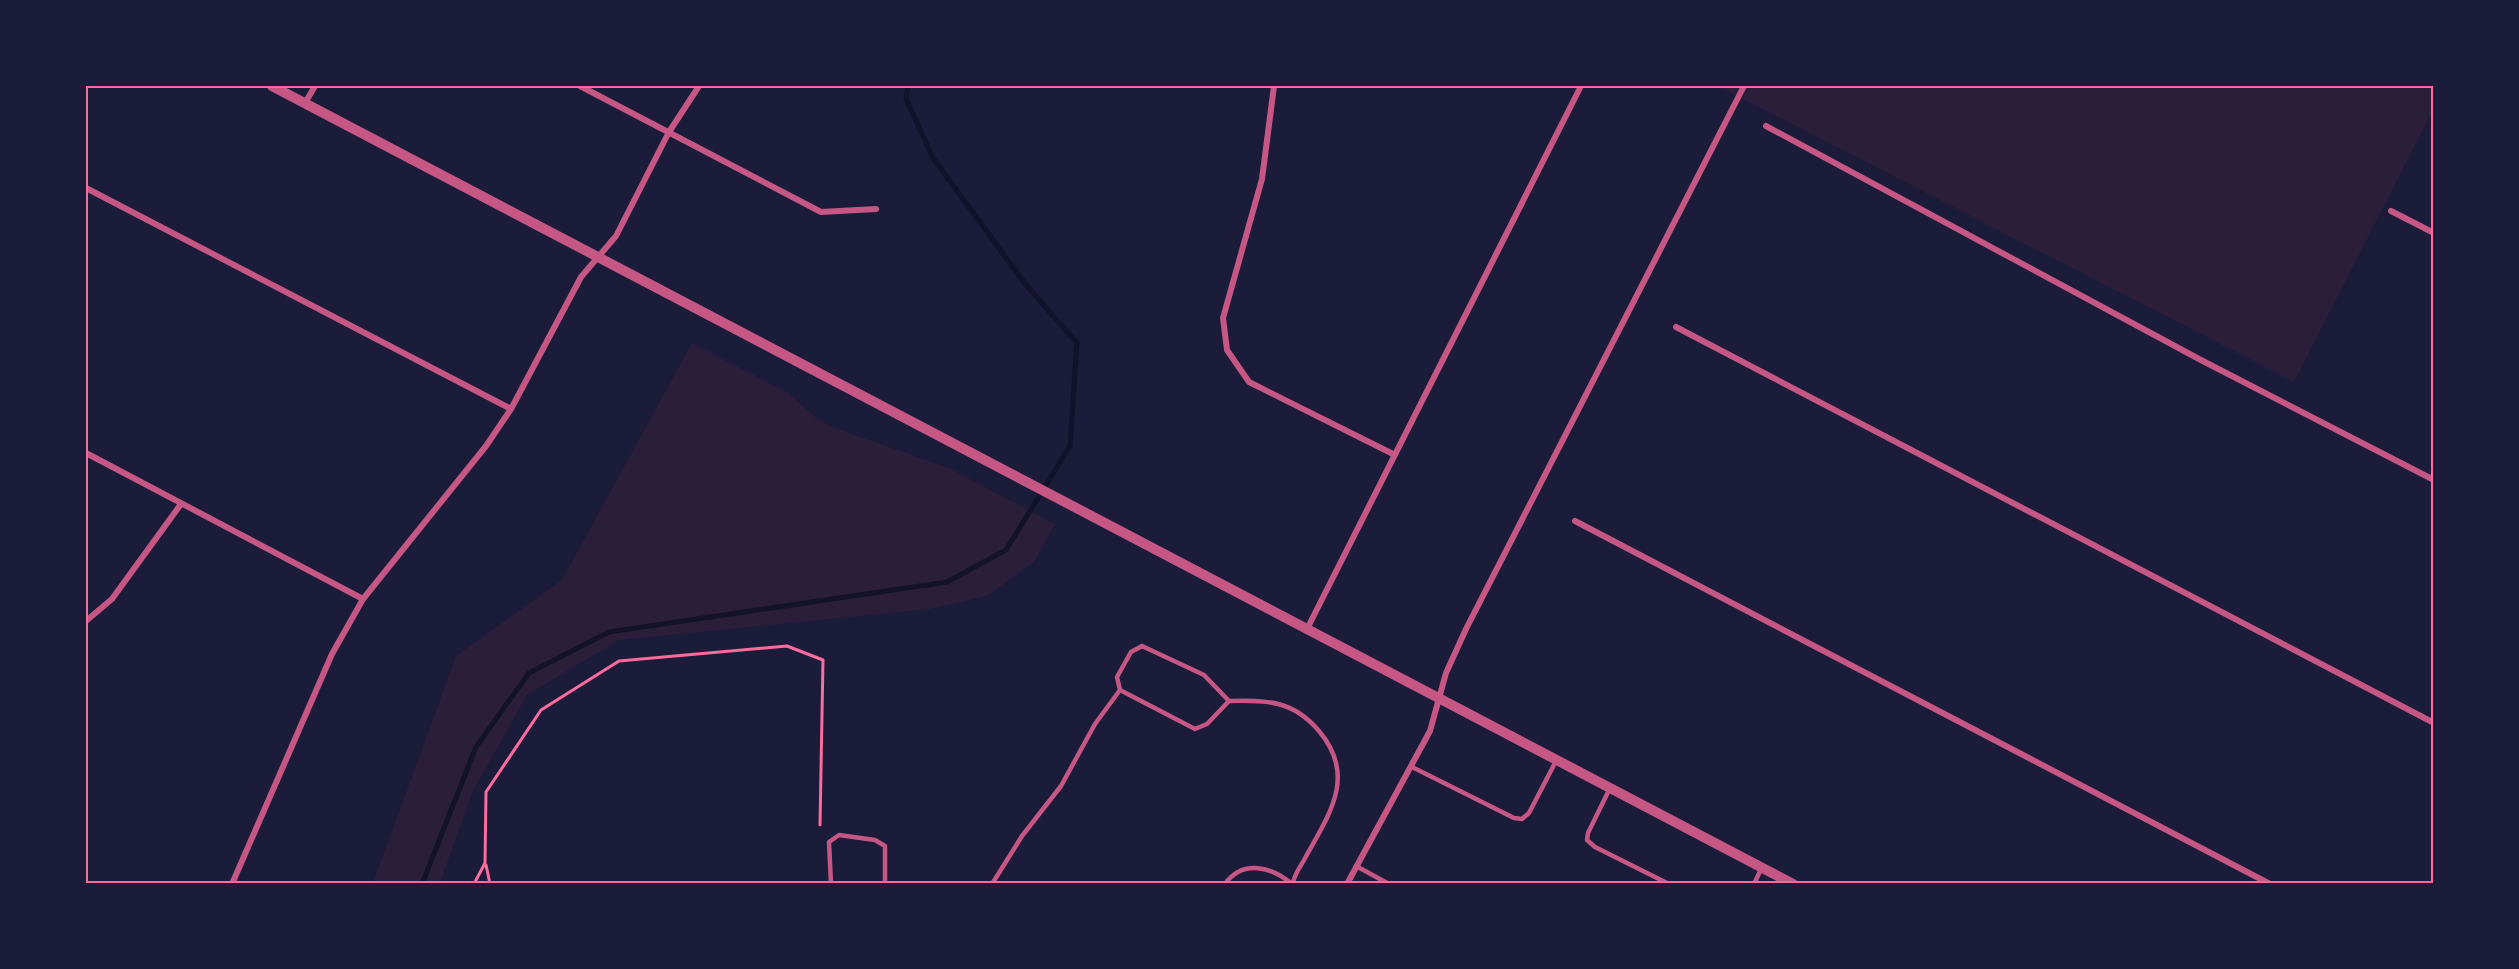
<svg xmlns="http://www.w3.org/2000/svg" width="2519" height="969" font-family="'Public Sans',sans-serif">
<rect width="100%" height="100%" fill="#1b1b3a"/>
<!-- green -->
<path fill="#2a1e3b" d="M1718 86H2433L2434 108 2294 382Z
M692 343 787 392 816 418 835 428 949 468 1055 524 1034 562 987 596 930 609 619 640 527 695 473 791 440 883H373L456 656 562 580Z"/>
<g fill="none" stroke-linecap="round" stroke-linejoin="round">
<!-- stream -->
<path stroke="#12122b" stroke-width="5" d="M422 884 476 747 529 673 609 632 947 582 1006 550 1070 446 1077 343 1026 285 933 158 906 99 908 86"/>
<!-- path -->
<path stroke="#ff6b9d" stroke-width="3" d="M486 865 490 884
M474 884 485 863 486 792 541 710 619 661 787 646 823 660 820 825"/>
<!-- service -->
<path stroke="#c65784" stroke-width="4.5" d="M1229 701 1204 675 1142 646 1131 652 1117 677 1120 690 1195 729 1207 724 1229 701C1266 700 1293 700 1319 731 1358 777 1328 816 1304 860 1300 867 1293 877 1293 884
M1412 767 1514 818 1522 819 1529 813 1556 761
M1610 788 1588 833 1587 840 1595 847 1669 884
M1356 866 1389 884
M831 884 829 842 839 835 875 840 885 846V884
M992 884 1022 836 1061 786 1095 724 1120 690
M1225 884C1243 859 1272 867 1292 884
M1754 884 1762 867"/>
<!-- minor -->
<path stroke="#c65784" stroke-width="6" d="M580 86 821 212 876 209
M1274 86 1262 179 1223 318 1227 350 1249 382 1395 455
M305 103 315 86
M1766 126 2199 359 2434 480
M86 188 511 409
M2391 211 2434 233
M1676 327 2434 723
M86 453 363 599
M1575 521 2270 884
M86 621 112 599 181 504
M1307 629 1581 86
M232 884 332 654 363 599 486 446 511 409 581 277 616 236 669 132 699 86
M1347 884 1430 731 1446 673 1466 629 1744 86"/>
<!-- tertiary -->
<path stroke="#c65784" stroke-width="10" d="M272 86 1793 884"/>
</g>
<!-- border -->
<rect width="2519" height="969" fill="none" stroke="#1b1b3a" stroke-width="174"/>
<rect x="87" y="87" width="2345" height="795" fill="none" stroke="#ff6b9d" stroke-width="2"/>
</svg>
